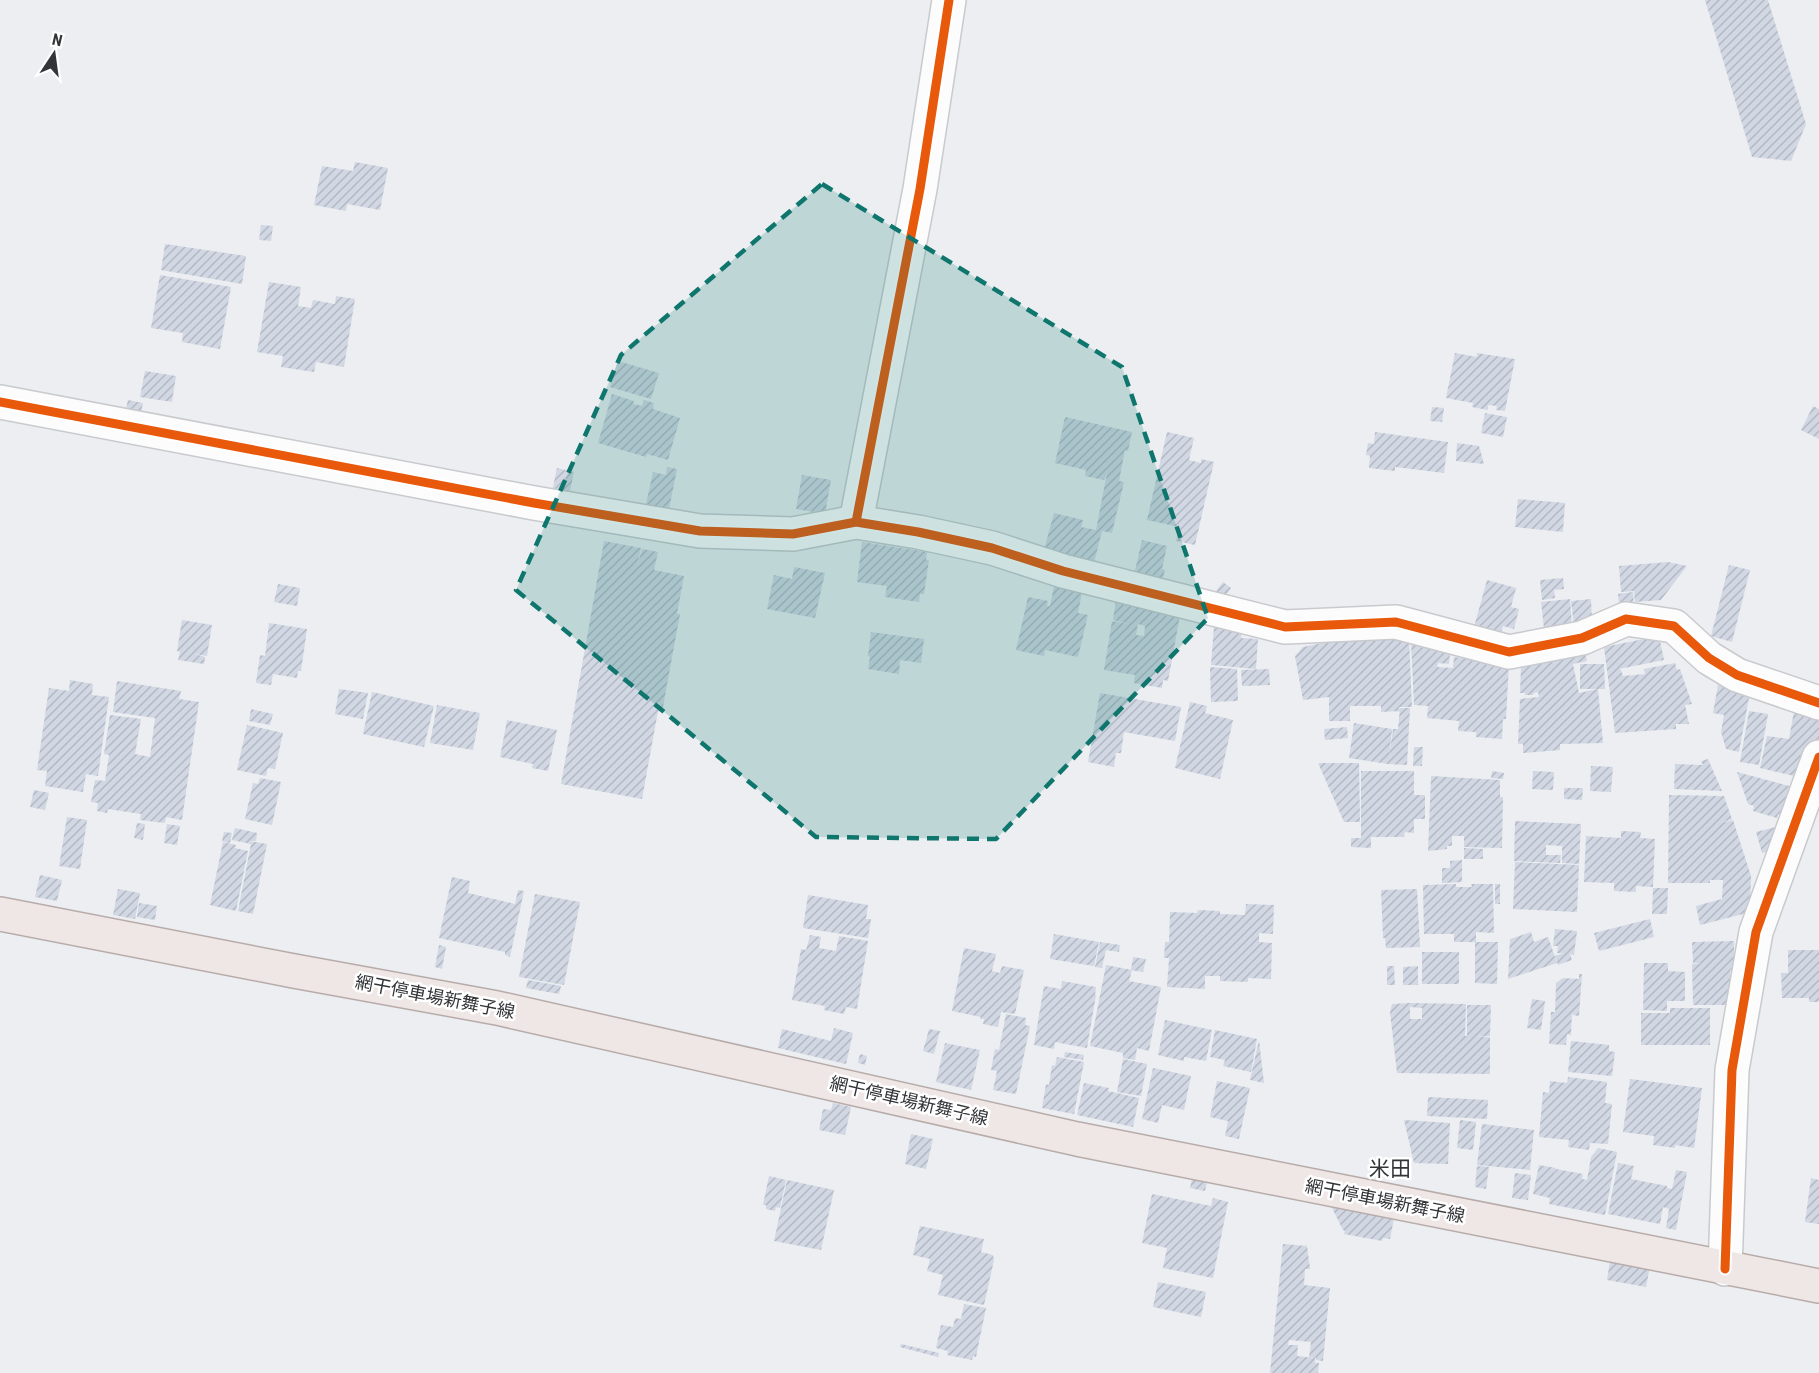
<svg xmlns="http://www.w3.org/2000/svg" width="1819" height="1373" font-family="'Roboto Condensed','Noto Sans JP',sans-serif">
<defs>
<pattern id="building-hatch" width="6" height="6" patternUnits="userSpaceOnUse" patternTransform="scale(1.5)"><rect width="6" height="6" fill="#d1d7e3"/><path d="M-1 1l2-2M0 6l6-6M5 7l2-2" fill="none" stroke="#b4b9c4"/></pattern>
</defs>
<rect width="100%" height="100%" fill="#eceef2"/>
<!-- building -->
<path fill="url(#building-hatch)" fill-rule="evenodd" d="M1705 0H1768L1806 124 1791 161 1752 157Z
M355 162 388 168 380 210 347 204 346 211 314 205 322 166 353 171Z
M261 225 273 226 271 241 259 240Z
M165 244 246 256 242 284 161 270Z
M160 275 231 287 220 349 182 342 183 333 151 328Z
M269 282 301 287 298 306 311 308 313 300 335 304 336 296 355 299 344 367 316 362 314 372 281 367 283 356 257 352Z
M1455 353 1477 357V353L1515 359 1505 411 1496 410 1497 406 1488 405V410L1472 407 1473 403 1446 398Z
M618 361 659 373 651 399 610 387Z
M145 371 176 376 172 402 140 397Z
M612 394 634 401 633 404 642 406 644 400 654 403 653 409 680 418 668 460 647 454 646 457 598 443Z
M128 400 143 403 141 412 126 409Z
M1813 406 1819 409V439L1801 430Z
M1432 407 1444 408 1442 422 1430 421Z
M1485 413 1507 417 1503 437 1481 433Z
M1065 417 1132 432 1128 451 1125 450 1119 481 1124 482 1112 533 1102 531 1094 563 1044 550 1054 513 1083 520 1081 527 1096 530 1107 473 1104 480 1085 476 1086 470 1055 463Z
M1167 432 1194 438 1189 460 1201 463V459L1214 462 1195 545 1176 541 1179 527 1147 520Z
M1375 432 1448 442 1444 473 1395 467V471L1369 468 1370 456 1366 455 1368 443 1374 444Z
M1457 443 1479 446 1484 464 1456 461Z
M667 467 677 469 669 509 646 504 653 472 666 475Z
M557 468 574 472 569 496 552 492Z
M802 475 831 480 825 514 796 509Z
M1518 499 1565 503 1563 532 1515 527Z
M1142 540 1167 546 1162 569 1165 570 1161 585 1133 579Z
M604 541 641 548 637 567 642 549 658 552 654 570 684 576 677 614H680L662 712 658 711 642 799 561 784Z
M862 542 927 552 926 560H929L924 594H920L919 602 885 597 887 586 857 582Z
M1668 562 1687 566 1661 600 1635 602 1634 591 1621 592 1619 566Z
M1729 565 1750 570 1732 642 1711 636Z
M794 567 825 573 815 618 767 609 774 575 792 579Z
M1563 578 1564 589 1555 590 1554 588 1555 598 1542 600 1540 580Z
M1487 580 1516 588 1511 607 1519 609 1514 629 1503 626 1501 634 1474 627Z
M1223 582 1231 588 1224 598 1216 591Z
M278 584 300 588 297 606 274 602Z
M1054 586 1082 592 1078 613 1088 615 1078 657 1045 650 1044 656 1016 650 1028 597 1048 601 1047 606H1050Z
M1633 592 1634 608 1620 610 1618 594Z
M1116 599 1181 610 1168 681 1163 680 1162 688 1134 683 1135 675 1104 670 1112 621 1129 624 1113 620ZM1138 624 1145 626 1144 636 1136 635Z
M1570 599 1572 626 1544 629 1541 602Z
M1591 599 1592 621 1574 626 1571 601Z
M182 620 212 625 207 656 195 654 205 657 204 664 178 660 180 652 177 651Z
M269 623 307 629 301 671H298L297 678 273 674 271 685 256 683 260 655 265 656Z
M1214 626 1242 628 1241 638 1258 639 1256 669 1211 665Z
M871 632 924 639 921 663 900 660 899 674 868 669 870 657 868 656Z
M1659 636 1664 660 1619 669 1621 670 1623 676 1645 674 1644 669 1675 663 1677 670 1680 669 1692 704 1685 705 1689 724H1676V729L1615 733 1604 647Z
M1347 638 1409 639 1412 707H1399L1400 711 1381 712V706H1350V721H1329V697L1303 700 1295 656 1303 647Z
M1411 642 1450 653 1449 664 1438 663 1437 667 1453 668 1454 657 1509 664 1506 719H1503L1502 739 1476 737V732L1458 731 1459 721 1427 718 1428 706 1414 705Z
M1585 653 1587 661 1573 664 1579 693 1598 689 1603 743 1560 744V750L1523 753V744H1518L1520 699 1539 697 1538 692 1534 693 1533 695H1525V693H1520L1521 665Z
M1580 664H1604L1605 689H1580Z
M1210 667 1237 669 1238 701 1211 702Z
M1269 669 1270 685 1242 686 1241 670Z
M70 680 93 684 92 695 109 697 98 776 86 774 83 792 45 786 47 771 37 770 49 688 69 691Z
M117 681 181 691 179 699 199 702 182 820 166 817 165 823 140 820 141 814 108 809 107 813 97 811 98 803 91 802 95 780 105 781 109 755 104 754 110 715 141 719 135 754 150 757 155 718 113 712Z
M1718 685 1749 698 1739 752 1726 749 1721 732 1724 715 1713 713Z
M339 689 368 693 363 719 335 714Z
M372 692 434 706 424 747 363 734Z
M1100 693 1181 707 1175 741 1124 732 1121 753H1116L1114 767 1088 762Z
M1190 702 1207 706 1205 713 1233 720 1220 779 1175 768Z
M437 705 480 713 473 750 430 743Z
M1400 708H1410L1407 765 1388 764 1349 758 1354 723 1392 729 1389 758 1393 729H1398Z
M251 709 273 714 270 725 249 721Z
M1749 711 1768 714 1759 765 1740 762Z
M1794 711 1819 720V738L1803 778 1760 768 1767 736 1789 739Z
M507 720 557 730 548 771 532 768 533 764 500 757Z
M247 725 283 733 275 769 268 768 266 776 237 770Z
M1347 727 1348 738 1325 740 1324 729Z
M1414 747H1423L1422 766H1413Z
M1708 759 1722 791 1674 789 1675 764 1703 765 1701 761Z
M1318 763H1359L1360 822H1344Z
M1591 766 1613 767 1611 792 1590 791Z
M1361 771H1414V795H1425V819H1414V833L1405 832 1404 837H1371V848L1351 847V838H1361Z
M1492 771 1504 773 1503 779 1491 778Z
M1533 771 1554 772 1553 790 1532 789Z
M1737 772 1797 788 1787 817 1778 814 1777 818 1753 811 1754 806 1748 804Z
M1431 776 1500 780V797H1503L1502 848 1464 847V836H1452V846H1447V849L1428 851Z
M260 778 281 782 272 825 245 819 253 783 258 784Z
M1564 788H1583L1582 800 1564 799Z
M34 790 49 793 45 810 30 807Z
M1669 795 1724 796 1732 819 1720 823 1733 820 1751 876 1750 907 1743 914 1700 925 1696 906 1722 899 1723 880H1710V883H1668Z
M67 817 87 820 80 869 59 866Z
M1515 821 1581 824 1579 864 1562 863V846L1546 845V855H1561L1560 863 1514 861Z
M137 823 145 824 143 840 134 838Z
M167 824 180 826 177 845 164 843Z
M1776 827 1780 840 1774 850 1762 853 1756 832Z
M235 828 257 833 256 841H249L267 844 253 914 238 911 251 844 232 840Z
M1621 831 1641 832 1640 838 1655 839 1653 887 1636 886V892L1614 891V883L1584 882 1586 836 1621 838Z
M224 832 232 833 230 843 222 841Z
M223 842 236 845 235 848 248 851 236 911 210 905Z
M1464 848 1483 849V859H1464Z
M1462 860V882L1442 883V868H1450V861Z
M1515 862 1579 865 1577 912 1513 909Z
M40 875 62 880 57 901 35 897Z
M452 877 470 881 468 893 515 904 518 890 524 891 510 957 505 955V952L439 938Z
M1456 884V887H1472L1471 884H1493L1494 933 1476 932V942H1454V934H1424L1423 885Z
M1495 884H1500V904H1495Z
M1653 888H1668L1667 914H1652Z
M118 889 140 893 135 919 113 915Z
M1417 889 1420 947 1386 948 1385 938H1383L1381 890Z
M535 894 580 902 564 985 519 977Z
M808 895 868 905 866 919H871L868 938 803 928Z
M139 903 157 906 155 920 137 917Z
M1246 904 1274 905 1273 934 1259 933V942L1272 943 1271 979 1248 978V982L1220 981V976H1205V989L1167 987 1169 958H1164L1165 942H1169L1170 912 1197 913 1198 910 1220 911V914L1245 915Z
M1650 919 1654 937 1599 951 1594 933Z
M1555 929 1577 931 1574 955 1570 954 1572 960 1558 965 1555 956 1563 953H1557L1558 946H1553Z
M1531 932 1534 942 1548 937 1557 963 1508 979 1510 939Z
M1054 934 1099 942 1094 966 1050 959Z
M810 935 821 937 819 948 836 951 839 936 868 941 857 1009 846 1007 844 1014 824 1010 825 1006 792 1000 801 949 806 950Z
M1734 941V958H1739V974H1731L1730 967V1005H1693L1692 964 1702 963H1693L1692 942Z
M1100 942 1120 945 1119 952 1106 950 1102 968 1095 967Z
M1475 942H1498L1497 984 1475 983Z
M439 945 446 947 442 969 435 967Z
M964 948 996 954 992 971 1000 973 1002 966 1024 970 1015 1014 1001 1012 998 1027 983 1024 984 1019H980L981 1017 952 1011Z
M1788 950H1819V1002H1809V998H1782L1781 973H1788Z
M1422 952H1459V984H1422Z
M1133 957 1146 959 1143 972 1131 970Z
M1644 963H1668V971L1685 972V1001H1667V1011L1643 1010Z
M1106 965 1132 970 1129 981 1161 987 1149 1051 1137 1048 1135 1060 1123 1058V1053L1090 1046Z
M1387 966H1394L1395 985H1387Z
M1418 966V985H1403V967Z
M1579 974H1582L1579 1016 1573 1015 1572 1013 1571 1035 1567 1034 1566 1045 1549 1044 1551 1012H1555L1556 983 1563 978 1579 979Z
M528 980 561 986 559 994 526 988Z
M1062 981 1096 987 1095 995H1096L1087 1048 1055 1042 1054 1049 1034 1045 1044 986 1061 989Z
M1532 999 1545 1001 1541 1030 1527 1028Z
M1410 1003 1466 1004 1465 1036H1467V1005H1491L1490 1036H1475L1490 1037V1074L1397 1073 1390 1012 1392 1004ZM1410 1007 1422 1008V1019H1410Z
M1670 1008H1710V1045H1641V1013H1670Z
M1006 1014 1026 1018 1025 1025 1030 1026 1016 1094 993 1090 997 1071 991 1070 995 1049 999 1050Z
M1165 1020 1212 1030 1206 1061 1184 1057V1061L1158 1055Z
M834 1028 853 1033 846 1064 778 1048 782 1029 831 1041Z
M929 1029 940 1031 934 1054 923 1051Z
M1215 1030 1257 1039 1251 1072 1223 1066 1225 1060 1210 1057Z
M1259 1040 1264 1083 1250 1080Z
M1571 1041 1609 1045V1051L1615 1052 1612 1076 1568 1072Z
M945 1043 980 1050 971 1090 936 1082Z
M1065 1052 1084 1055 1083 1060 1064 1057Z
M860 1054 867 1056 865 1065 858 1063Z
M1057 1057 1084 1062 1074 1114 1042 1108 1046 1084 1049 1085 1052 1065 1055 1066Z
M1123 1059 1147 1064 1141 1096 1117 1092Z
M1153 1068 1191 1076 1184 1110 1162 1105 1158 1123 1142 1119Z
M1568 1077 1607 1082 1605 1103 1612 1104 1608 1144 1590 1143 1589 1150 1568 1147 1569 1140 1539 1137 1543 1092 1549 1093 1550 1081 1567 1083Z
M1630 1079 1702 1088 1694 1148 1675 1145V1148L1653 1145 1654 1136 1623 1132Z
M1217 1081 1250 1088 1239 1139 1225 1136 1228 1121 1210 1117Z
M1084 1083 1109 1088 1108 1091 1139 1098 1133 1127 1077 1115Z
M1428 1097 1488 1100 1487 1119 1427 1116Z
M833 1103 851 1107 845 1135 819 1130 823 1109 831 1110Z
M1404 1120 1450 1123 1448 1164 1414 1163Z
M1460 1120 1476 1122 1473 1150 1457 1148Z
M1482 1124 1534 1130 1530 1170 1477 1165Z
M911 1134 933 1139 926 1169 905 1164Z
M1598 1148 1617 1152 1605 1215 1549 1204 1550 1198 1533 1194 1539 1165 1556 1168 1553 1179 1556 1169 1583 1174 1582 1179 1587 1180 1591 1157Z
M1618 1163 1634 1166 1631 1179 1667 1186V1188L1672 1189 1676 1170 1687 1172 1676 1230 1666 1228 1669 1209 1663 1207 1660 1224 1608 1214Z
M1477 1166 1489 1167 1486 1189 1475 1187Z
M1515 1173 1531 1175 1528 1200 1512 1198Z
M769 1176 786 1180 780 1208 776 1207 775 1211 766 1209V1205H763Z
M1811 1178 1819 1180V1224L1805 1222Z
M1192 1179 1207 1182 1205 1191 1190 1188Z
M787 1180 834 1190 821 1250 774 1241Z
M1152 1194 1211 1206 1213 1198 1228 1202 1213 1278 1163 1268 1167 1248 1142 1243Z
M1331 1206 1394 1218 1390 1239 1383 1238 1382 1241 1344 1234 1345 1231 1343 1230Z
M920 1226 984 1239 981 1252 993 1255 994 1260 984 1305 938 1295 943 1275 927 1271 930 1259 913 1255Z
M1283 1244 1307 1246 1310 1269H1305L1304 1285 1330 1288 1323 1361 1316 1360V1358L1309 1357 1311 1342 1289 1340 1288 1345H1298L1297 1356 1315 1358V1363H1319L1318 1373H1270Z
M1611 1254 1651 1261 1646 1287 1607 1280Z
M1158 1282 1206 1292 1201 1317 1153 1307Z
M964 1304 986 1308 976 1357 973 1356 972 1360 947 1355 948 1351 936 1348 941 1325 953 1327 955 1318 961 1319Z
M901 1344 939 1353 938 1357 900 1347Z"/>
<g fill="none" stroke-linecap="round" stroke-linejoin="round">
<!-- minor casing -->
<g stroke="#c8cace" stroke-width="36">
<path id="minor" d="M0 402 534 503 700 531 793 534 856 522 918 532 992 548 1063 571 1285 627 1396 622 1509 652 1582 638 1626 619 1674 626 1709 658 1737 675 1819 703
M856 522 920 189 949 0
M1725 1269 1732 1070 1756 932 1819 757"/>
</g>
<!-- major casing -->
<g stroke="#b7acaa" stroke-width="36">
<path id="major" d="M0 914 294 971 497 1008 1077 1139 1819 1286"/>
</g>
<!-- minor -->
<use href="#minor" stroke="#fcfcfd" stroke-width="33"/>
<!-- major -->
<use href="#major" stroke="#efe7e5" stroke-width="33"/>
<!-- cycleway casing -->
<g stroke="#fff" stroke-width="13">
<path id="cycleway" d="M0 402 534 503 700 531 793 534 856 522 918 532 992 548 1063 571 1285 627 1396 622 1509 652 1582 638 1626 619 1674 626 1709 658 1737 675 1819 703
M856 522 920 189 949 0
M1725 1269 1732 1070 1756 932 1819 757"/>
</g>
<!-- cycleway -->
<use href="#cycleway" stroke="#e8590c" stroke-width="9"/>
</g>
<!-- marked area -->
<path fill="#0f766e" fill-opacity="0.2" stroke="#0f766e" stroke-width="4.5" stroke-dasharray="12 8" stroke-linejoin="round" d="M822 184 1122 367 1208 618 996 839 816 837 516 590 621 355Z"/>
<g text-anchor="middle" stroke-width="5" stroke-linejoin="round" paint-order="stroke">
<!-- street labels -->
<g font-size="18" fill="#333539" stroke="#fff">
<text transform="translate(435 997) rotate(11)" y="6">網干停車場新舞子線</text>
<text transform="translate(909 1101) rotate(13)" y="6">網干停車場新舞子線</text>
<text transform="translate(1385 1201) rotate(11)" y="6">網干停車場新舞子線</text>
</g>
<!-- quarter labels -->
<g font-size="21" fill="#333539" stroke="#fff">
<text x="1390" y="1176">米田</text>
</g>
</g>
<!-- north arrow -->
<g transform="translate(54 54) rotate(13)" stroke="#ffffff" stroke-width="4.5" paint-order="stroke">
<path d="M0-4.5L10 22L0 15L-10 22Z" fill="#333539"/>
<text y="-9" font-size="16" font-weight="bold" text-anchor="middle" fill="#333539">N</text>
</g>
</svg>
